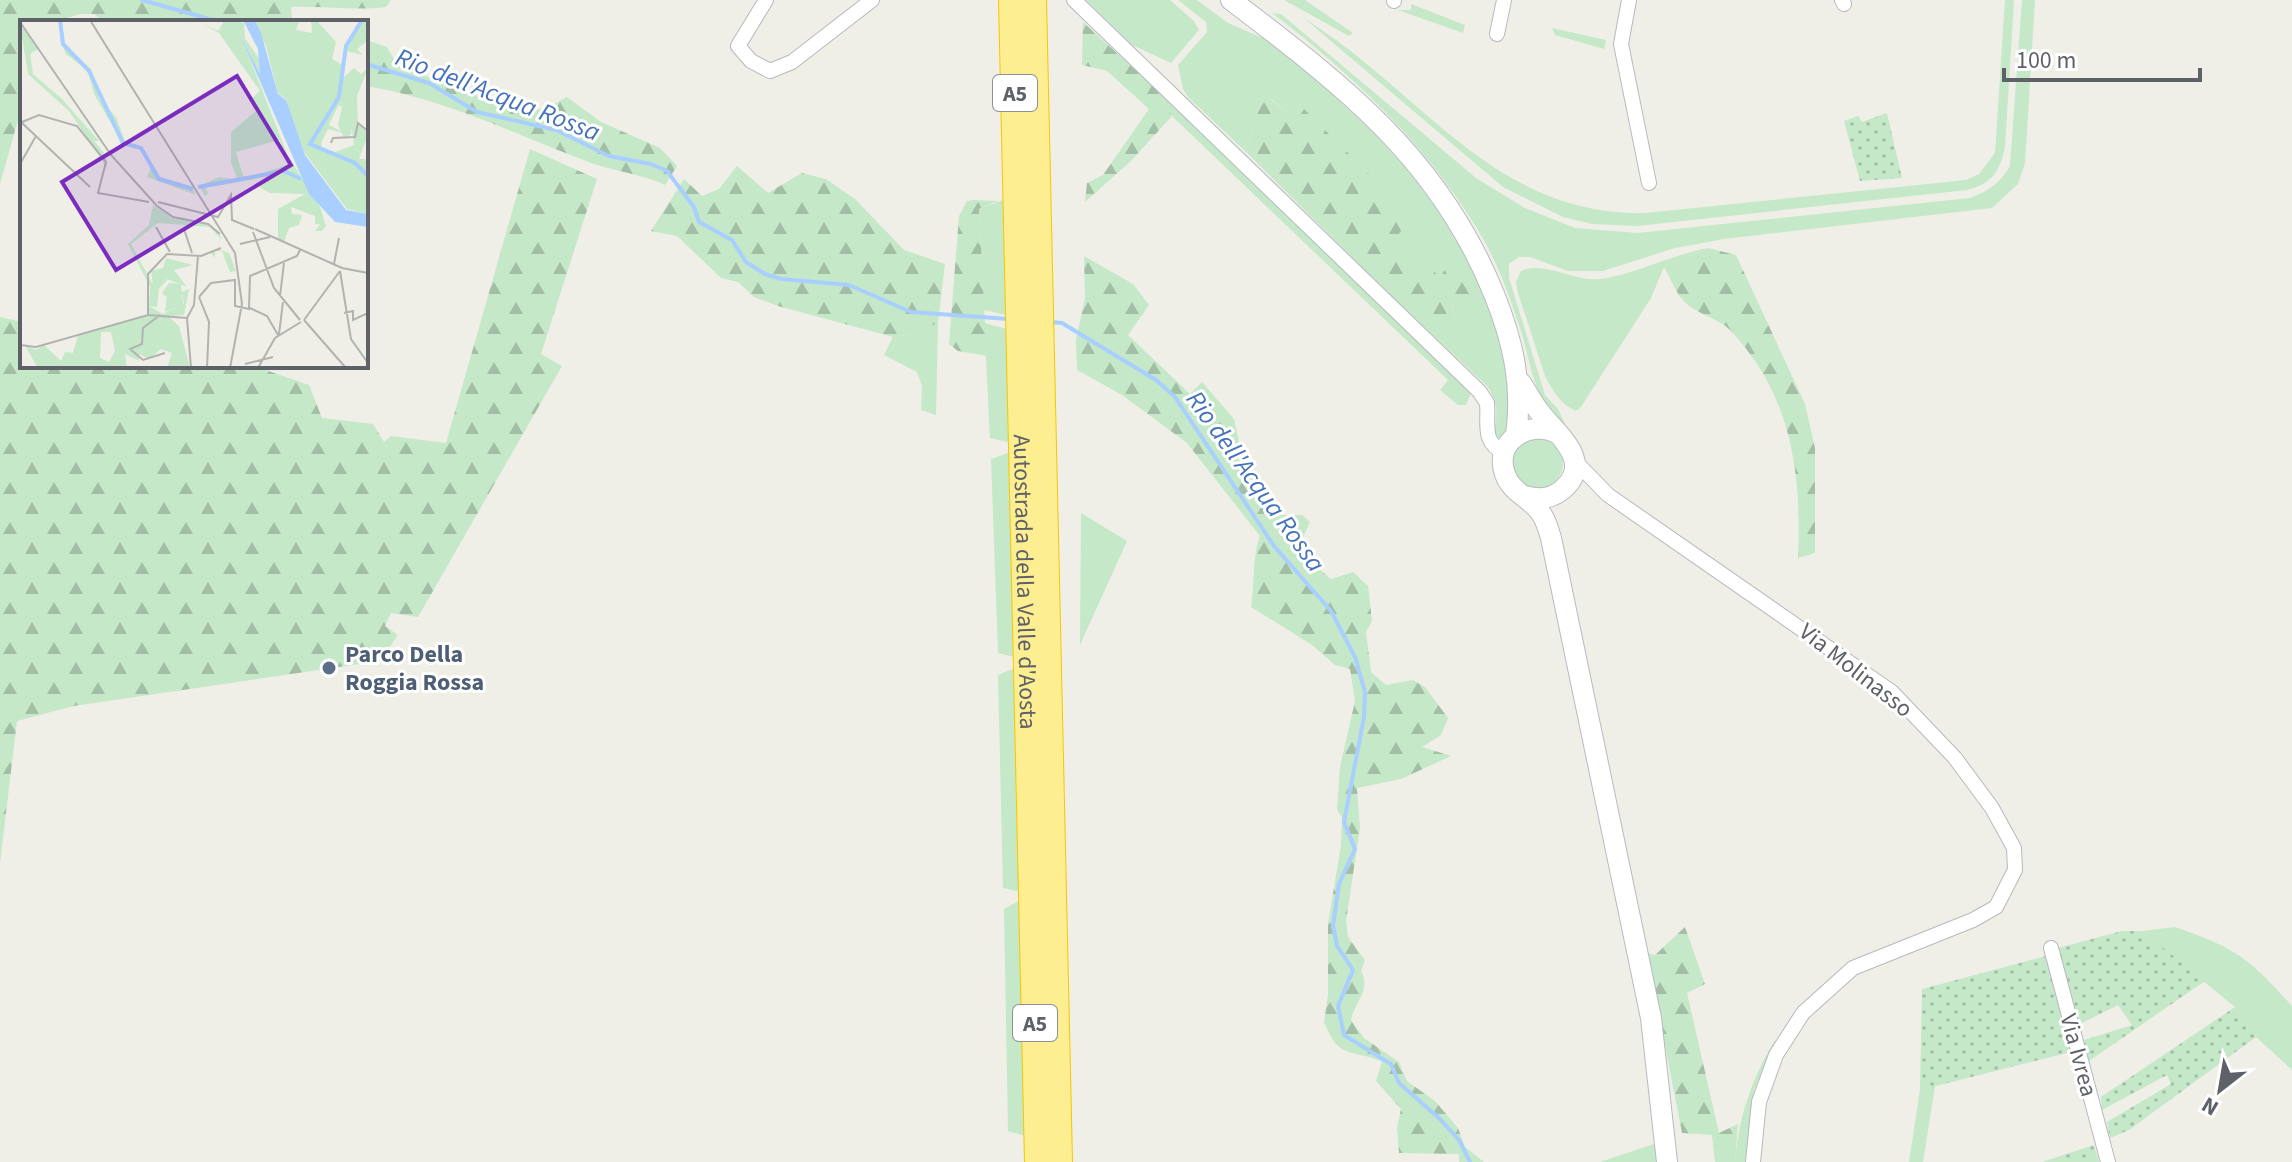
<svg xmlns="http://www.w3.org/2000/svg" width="2292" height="1162" font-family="'Source Sans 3',sans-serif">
<defs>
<pattern id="forest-firs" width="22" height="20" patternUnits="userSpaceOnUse" patternTransform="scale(2)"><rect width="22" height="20" fill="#c4e8c8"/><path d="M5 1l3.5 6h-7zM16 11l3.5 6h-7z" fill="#a2bfa6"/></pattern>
<pattern id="garden-dots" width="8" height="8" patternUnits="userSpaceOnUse" patternTransform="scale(2)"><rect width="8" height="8" fill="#c4e8c8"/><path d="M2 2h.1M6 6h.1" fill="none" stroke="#a2bfa6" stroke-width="1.8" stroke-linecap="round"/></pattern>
</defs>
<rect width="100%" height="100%" fill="#f0efe7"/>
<!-- green -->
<path fill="#c4e8c8" d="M1086 0H1170L1194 21 1199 30 1171 63 1132 45Z
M1178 0H1197L1228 23 1265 39 1308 72 1374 133 1427 191 1469 253 1504 342 1516 410 1502 442 1494 432C1498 414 1498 402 1487 386L1386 291 1402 294 1430 317 1455 320 1452 301 1479 297 1441 277 1387 266 1352 158 1300 106 1297 114H1289L1271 99 1259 104 1247 153 1189 98 1183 89 1178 65 1207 32 1206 22Z
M1284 0H1305L1353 33 1349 36Z
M2005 0H2014L2005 147C2000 172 1991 184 1967 190L1637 226 1592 224 1563 217 1503 187 1305 19C1423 92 1493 216 1645 213L1918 185 1966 180 1979 174 1995 153Z
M2022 0H2035L2025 163 2018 184 1992 208 1724 239 1675 248 1603 271H1568L1530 257H1519L1509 264V278L1545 395 1558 409 1565 424C1532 400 1532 365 1520 328 1511 300 1500 270 1486 244 1435 153 1355 76 1272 13L1281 14 1476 178 1525 208 1575 228 1638 233 1970 198C1990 190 1999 184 2010 166Z
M1411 4 1465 25 1463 33 1398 10H1411Z
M1552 28 1606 40 1604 49 1555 35Z
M1157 90 1471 393 1466 405H1458L1440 390 1448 380 1172 116Z
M1003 200 1006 315 984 310 979 209Z
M1708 248 1664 267 1651 298 1581 407 1576 411C1561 405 1552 390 1545 376L1518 293 1516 282 1521 271C1544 260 1574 282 1600 279 1636 274 1671 255 1708 248Z
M938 323 936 415 921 410 922 386 917 372 884 355 893 337 913 334Z
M1003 328 1007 329 1008 442 990 438 985 340Z
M1513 463a25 25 0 1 1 50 0a25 25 0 1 1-50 0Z
M1011 452 1015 657 998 653 991 459Z
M1081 513 1127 541 1080 645Z
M1015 668 1021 892 1003 888 998 675Z
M1019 901 1025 1136 1008 1131 1004 909Z
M2175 927C2236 948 2249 958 2292 1006V1070L2256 1037 2235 1007 2142 931Z
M1777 1037 1754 1090 1746 1162H1735C1739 1115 1752 1077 1777 1037Z
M1935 1086 1923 1162H1909L1920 1090Z
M1660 1142V1162H1600Z"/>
<!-- forest -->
<path fill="url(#forest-firs)" d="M0 0H391L386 7C354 11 323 6 291 7L292 22H104L94 14H80L57 21 22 22 18 120 0 184Z
M1083 22 1157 90 1172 116 1131 161 1085 202 1087 183 1103 175 1149 109 1107 71 1082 65Z
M366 40 387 47 396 63 413 71 517 111 545 109 567 97 601 122 660 148 677 166 665 185C642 174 618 172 594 164 519 136 446 99 366 86Z
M1270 99 1289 114H1297L1300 105 1412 217 1383 254 1387 265C1409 255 1423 260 1440 277L1451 261H1459L1480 297 1452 301 1455 321 1430 317 1402 294 1386 291 1247 153 1259 104Z
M530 149 597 179 541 354 562 366 418 617 391 613 385 626 398 635 380 661 74 706 17 721 0 863V317L22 322V366H254L309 385 322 418 373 424 384 442 391 436 446 443Z
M737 166 768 193 802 173 826 179 855 199 904 250 945 264 938 323 913 334 893 337 778 306 754 297 738 282 721 278 677 236 651 231 684 179 702 196 719 189Z
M974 200 998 201 979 209 985 323 1003 328 985 340 988 356 958 351 949 344 959 216 967 201Z
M1708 248 1736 255 1805 404 1815 448V553L1798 558C1802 472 1791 393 1729 329 1716 317 1693 313 1682 299 1675 291 1670 277 1664 267Z
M1084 256 1133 284 1149 305 1128 335 1190 394 1202 382 1234 419 1241 452 1260 503 1282 515H1302L1310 522 1297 550 1331 579 1353 572 1368 586 1372 621 1366 632 1371 672 1386 685 1413 680 1425 687 1448 718 1441 735 1422 747 1451 756 1401 779 1357 788 1360 828 1346 921 1348 937 1365 960 1361 971C1372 990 1354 1002 1351 1020L1364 1038 1399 1062 1407 1081 1435 1101 1458 1128 1465 1147 1484 1162H1459V1154L1399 1153 1397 1128 1401 1109 1376 1081 1382 1062C1368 1054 1350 1056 1338 1046 1332 1041 1328 1030 1324 1023L1328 994V924L1341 845 1342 817 1337 810 1340 767 1355 701 1350 669 1335 665 1312 645 1251 607C1255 583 1252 557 1260 536L1187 443 1122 395 1077 370 1076 340 1085 298Z
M1685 927 1705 984 1687 993 1719 1133 1738 1124 1735 1162H1715L1712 1135 1682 1133 1647 953 1655 955Z"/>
<!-- garden -->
<path fill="url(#garden-dots)" d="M1887 113 1902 178 1860 181 1844 121 1858 116 1862 122Z
M2122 931H2142L2205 981 2089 1061 2084 1040 2132 1025 2118 1005 2080 1024 2058 948Z
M2046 956 2071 1052 1920 1090 1922 989Z
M2235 1007 2256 1037 2129 1130 2110 1138 2107 1122 2171 1084 2167 1075 2102 1110 2101 1097Z
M2094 1145 2099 1162H2042Z"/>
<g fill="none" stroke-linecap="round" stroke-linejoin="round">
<!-- stream -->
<path stroke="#a8cfff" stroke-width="4" d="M142 0 220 22
M366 64 429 83 477 112 556 130 609 156 651 164 667 171 694 207 699 222 732 240 746 262 765 274 781 279 849 285 911 312 1009 319
M1050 322 1062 323 1156 380 1175 397 1274 546 1331 611 1355 657 1365 692 1364 717 1344 822 1355 849 1339 884 1333 926 1337 946 1353 970 1338 1006 1344 1035 1391 1064 1399 1083 1440 1119 1459 1140 1470 1162"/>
<!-- street casing -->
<g stroke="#b7b8bd" stroke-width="16">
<path id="street" d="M766 0 738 46 751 61 770 71 792 62 872 0
M1074 0 1479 391 1487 403C1489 424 1481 441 1504 453
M1629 0 1621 44 1649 183
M1842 0 1844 4
M1394 1V0
M1497 34 1504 0
M1574 460 1608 495 1892 692 1955 758 1992 808 2014 848 2015 870 1996 907 1973 920 1853 968 1803 1013 1776 1055 1759 1102 1753 1162
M2051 948 2108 1162"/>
</g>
<!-- secondary casing -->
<g stroke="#b8bac0" stroke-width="22">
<path id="secondary" d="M1231 0C1344 86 1439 158 1494 294 1513 341 1523 385 1516 435
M1521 383C1527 392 1532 402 1538 410 1555 433 1596 461 1562 490 1551 499 1538 500 1525 496
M1557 433C1530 419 1493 441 1505 474 1511 493 1532 498 1542 515 1546 521 1549 531 1551 538L1651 1018 1667 1162"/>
</g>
<!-- highway casing -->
<g stroke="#f7c600" stroke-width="28">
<g id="highway">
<path id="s1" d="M1012 0 1038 1162"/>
<path d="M1033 0 1059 1162"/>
</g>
</g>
<!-- street -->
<use href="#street" stroke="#fff" stroke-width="14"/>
<!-- secondary -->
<use href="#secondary" stroke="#fff" stroke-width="20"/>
<!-- highway -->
<use href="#highway" stroke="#fdee91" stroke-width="26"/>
</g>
<!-- markers -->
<circle fill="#5c6f8a" stroke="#fff" stroke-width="3" cx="329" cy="668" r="8"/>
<g text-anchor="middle" stroke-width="6" stroke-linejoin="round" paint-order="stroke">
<!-- shield labels -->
<g fill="#fff" stroke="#8e9095" stroke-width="2">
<rect x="993" y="75" width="44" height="36" rx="6"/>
<rect x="1013" y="1005" width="44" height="36" rx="6"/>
</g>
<g font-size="22" font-weight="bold" fill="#5e6167">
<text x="1015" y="101">A5</text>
<text x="1035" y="1031">A5</text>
</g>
<!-- street labels -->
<g font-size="24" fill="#5e6167" stroke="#fff">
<text dy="8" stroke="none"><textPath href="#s1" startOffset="582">Autostrada della Valle d'Aosta</textPath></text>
<text transform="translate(1856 670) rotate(38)" y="8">Via Molinasso</text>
<text transform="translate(2079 1055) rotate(75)" y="8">Via Ivrea</text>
</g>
<!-- service labels -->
<g font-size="24" font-weight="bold" fill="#4e5e75" stroke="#fff" text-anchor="start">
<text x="345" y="662">Parco Della<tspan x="345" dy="28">Roggia Rossa</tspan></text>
</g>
<!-- water labels -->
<g font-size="26" font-style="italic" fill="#4572bc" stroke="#fff">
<text transform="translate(498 94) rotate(21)" y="9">Rio dell'Acqua Rossa</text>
<text transform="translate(1256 481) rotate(54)" y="9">Rio dell'Acqua Rossa</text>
</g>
</g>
<!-- overview -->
<g transform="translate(20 20)">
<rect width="348" height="348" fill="#f0efe7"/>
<path d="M0 4 18 29 10 34 13 54 42 79 79 121H74L86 135 87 148 49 91 8 54ZM326 68 332 104 331 115 324 117 318 105 322 87 318 85ZM133 185 152 198 184 204 194 208 201 217 198 229 209 233 216 251 210 252 202 231H195V238L191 233 198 229 200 218 190 207 138 203 111 224 132 263 148 259 139 269 137 287 129 286 130 267 108 224 129 205Z" fill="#c4e8c8"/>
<path d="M40 0 43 5V23L71 49 79 78 96 97 106 124 123 128 137 156 171 166 176 175 127 157 131 147 126 137 120 129 103 124 74 74 68 51 46 34 41 23ZM205 0 224 3 225 18 242 43 240 54 220 14 268 136 300 187 306 206 302 211H295L300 204H295V196L271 187 272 194 282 195 279 205 269 208 264 222 258 219V189L285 174 250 173 239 167 247 157 186 168 188 174 185 176 179 166 199 157 218 160 211 143V112L236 91 231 79 240 71 199 13 181 3 198 11ZM260 120 267 145 224 159 216 132ZM233 0H280L276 10 292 13 291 0H296L316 22 312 39 321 44 324 34 323 58 334 48 341 54 348 48 337 76 338 102 348 114 339 139H347L348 194 327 189 284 132 275 108 274 116 269 113 259 83 266 95 267 80 258 73 246 26ZM326 69 334 125 315 132 301 127 302 121 308 109 326 114 309 105ZM340 0H348V26L346 22 337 29 343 35 326 31ZM146 238 173 245 154 250 167 267 147 259 133 264 131 251 143 248ZM169 269 164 295 148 296 159 306 170 348H147L152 333 141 329 129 339 119 334V341L105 334 107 348H18L4 324 16 330 24 325 41 341 45 332 53 333 58 315 129 295V286L143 294 164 283 162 272ZM81 312H91L95 331 89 342 80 338Z" fill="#c4e8c8" fill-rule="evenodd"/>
<path d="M149 263 161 264 163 284 145 292 147 277 142 273Z" fill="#c4e8c8"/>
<path d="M223 0 235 1 241 13 258 74 266 80 285 135 326 190 348 194V207L315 202 289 174 219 13 240 54 238 29Z" fill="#a8cfff"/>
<path fill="none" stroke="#a8cfff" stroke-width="4" d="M40 0 43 24 69 51 103 123 121 128 139 159 173 169M342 0 326 26 319 77 290 124 335 143 348 156M178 167 264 151 281 159"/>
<path fill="none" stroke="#b2b2b0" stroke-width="2" d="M70 0 215 233 222 284 210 348M0 2 91 135 137 186 153 197 188 204 200 214M1 102 70 167M2 102 19 95 57 106 86 142 78 173 129 182M311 123 313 118 335 117 338 103 348 111M0 144 16 116M138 182 198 197 211 175 212 200 234 209M136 207 150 232M164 209 172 233M235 209 322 248 348 253M233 212 254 268 280 300M220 224 250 217M314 244 319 218M320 251 331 319 348 343M260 276 264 243M179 277 191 263 215 260V286L229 289 230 256 277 236 280 230M179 277 189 302 187 348M230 288 247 296 258 315M324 293 333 291V300L348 293M128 295V254L147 234 181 236 201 228M140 295 123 308 122 324 110 329 123 340 145 333M167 298 174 285 178 236M167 298 171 348M284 300 320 251M284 300 326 348M259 314 263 282M0 325 16 327 128 295 167 298M225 344 253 337M238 348 255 318 281 302"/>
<path fill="#7b2cbf" fill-opacity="0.15" stroke="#7b2cbf" stroke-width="4" d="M217 56 271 145 96 250 42 162Z"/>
<rect width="348" height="348" fill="none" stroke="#5e6167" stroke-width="4"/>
</g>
<!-- north arrow -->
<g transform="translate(2220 1090) rotate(211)" stroke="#ffffff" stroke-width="6" paint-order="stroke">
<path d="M0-6L14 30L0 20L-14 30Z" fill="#5e6167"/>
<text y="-12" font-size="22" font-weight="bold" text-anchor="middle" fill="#5e6167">N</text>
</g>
<!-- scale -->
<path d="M2004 68v12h196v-12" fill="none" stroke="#5e6167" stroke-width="4"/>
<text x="2016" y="68" font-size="24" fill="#5e6167" stroke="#ffffff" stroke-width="6" paint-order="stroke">100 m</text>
</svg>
